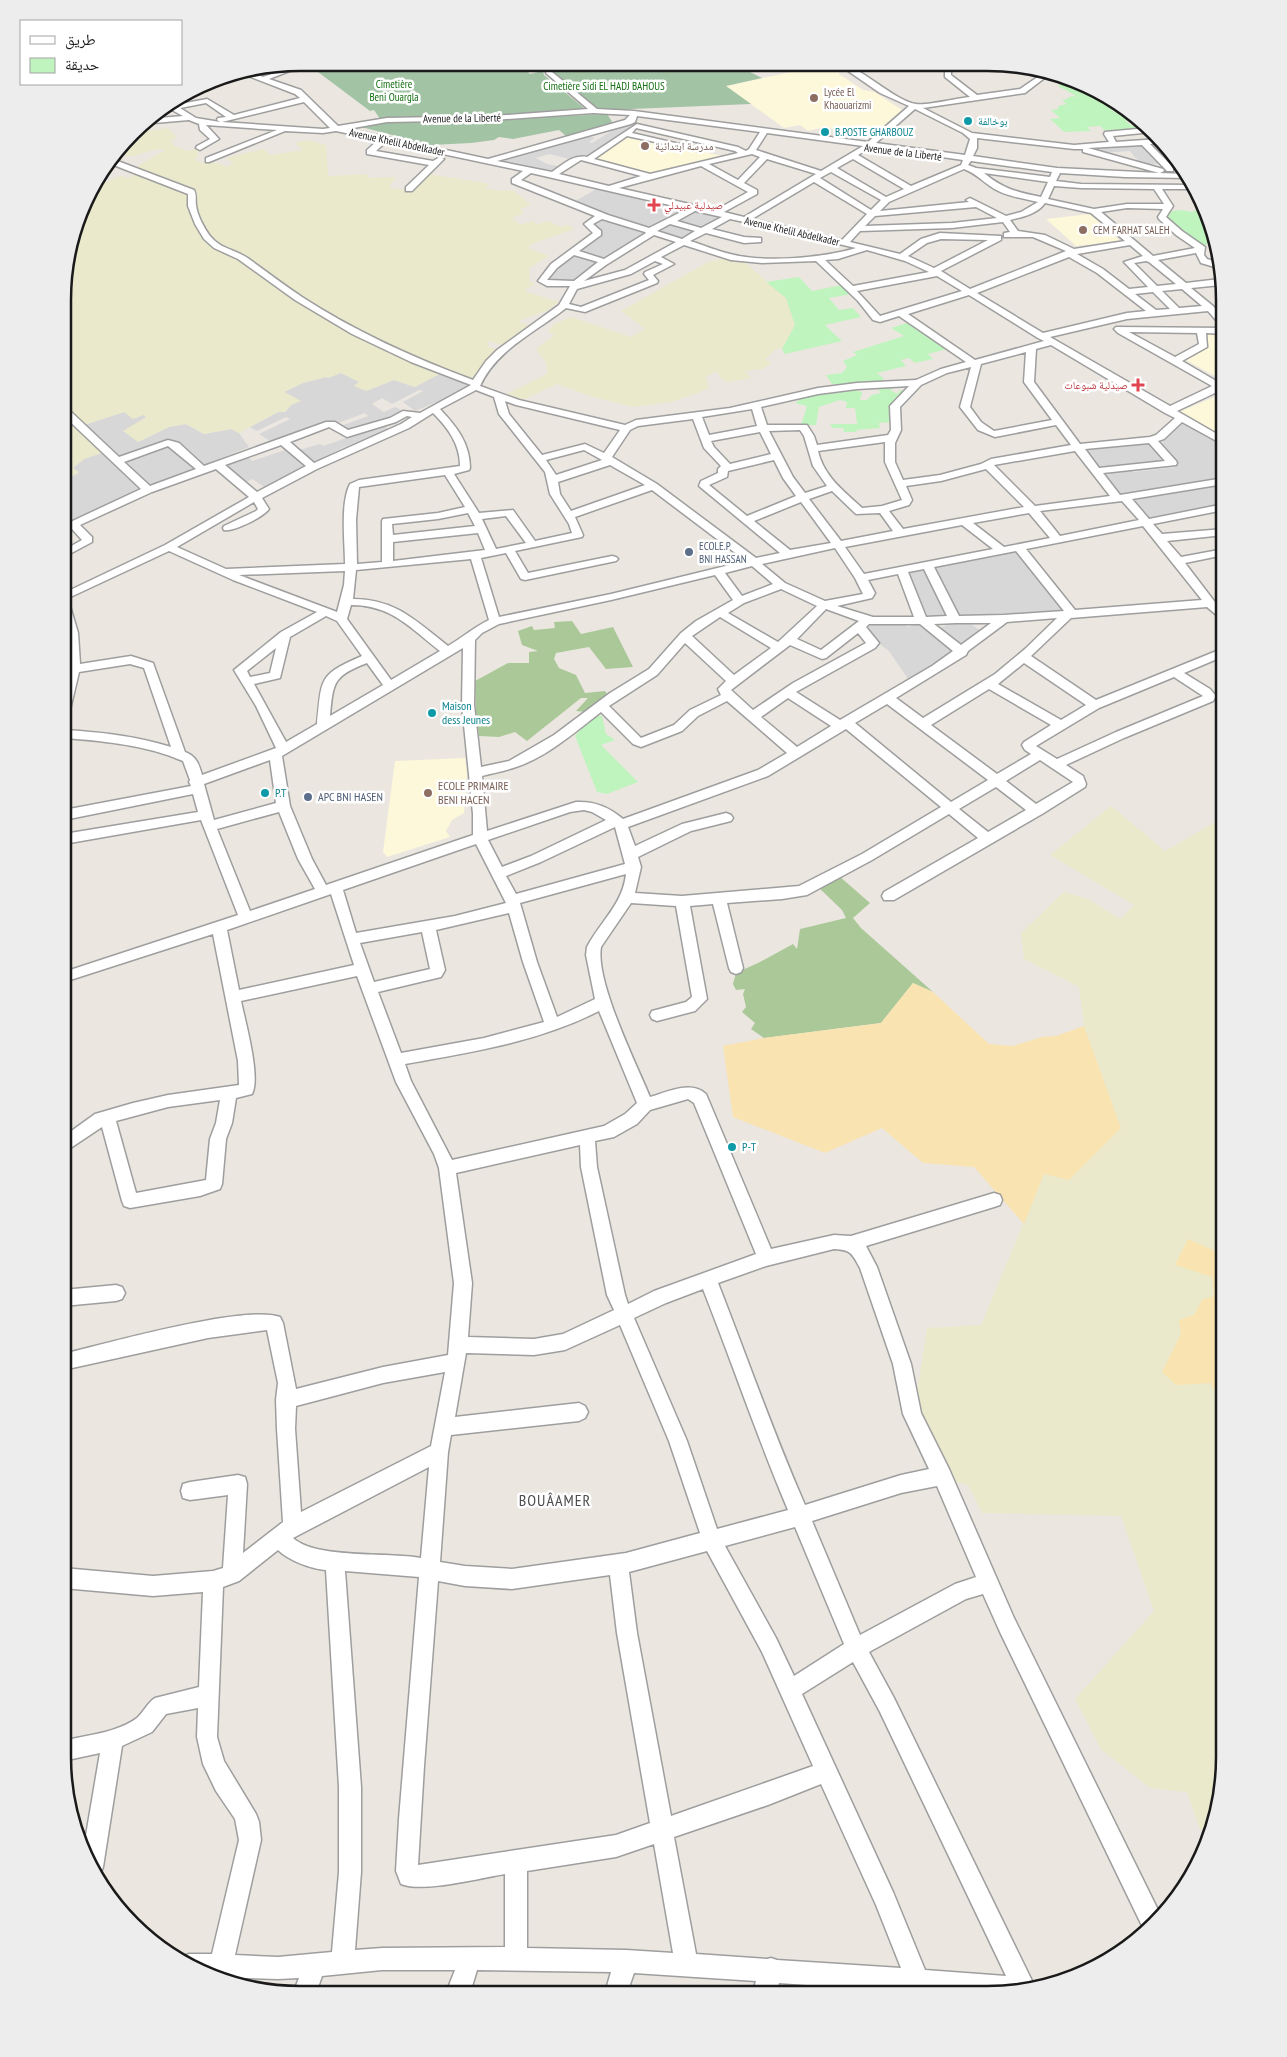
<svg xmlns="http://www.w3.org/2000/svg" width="1287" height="2057" font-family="'PT Sans Narrow','Noto Naskh Arabic',sans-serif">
<rect width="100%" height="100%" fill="#ebe7e0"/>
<!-- residential -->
<path fill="#d8d7d8" d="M623 124 633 126 590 156 580 155 572 160 550 154 536 158 547 164 563 167 555 172 493 160 583 135 595 138 589 142 592 143Z
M1162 142 1176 156 1182 167 1172 168 1161 164H1145L1139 162 1130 151 1099 153 1094 148Z
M598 188 662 203 686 210 650 230 572 203Z
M692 210 723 218 683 241 653 231Z
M604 218 647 233 591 268 572 283 545 282 550 271 597 238 591 224Z
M443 372 471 388 415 411 403 402 423 391 419 390 392 404 382 398 372 404 384 412 395 407 402 410 395 418 346 433 338 427 368 416 365 413 338 423 331 421 271 442 259 434 290 419 286 417 257 431 250 427 278 412H285L291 405 300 401 284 392 303 383 326 377 328 378 341 373 360 382 355 385 366 391 394 380 415 387Z
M124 412 144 415 147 417 138 442 169 427 186 424 204 434 231 429 239 433 249 447 139 490 64 525V496L68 493 64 490V480L79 473 73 468 84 459 101 452 78 427Z
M1183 423 1224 446V479L1199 484 1202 489 1224 483V503L1146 518 1118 496 1100 472 1131 469 1133 472 1177 467 1171 463 1095 469 1083 448 1162 443Z
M384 425 389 430 342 448 266 488 252 479 243 484 223 465 246 455 252 461 285 450 292 452 320 444 323 446Z
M1020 550 1068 612 928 617 905 573Z
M923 622 933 631 949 624 968 622 981 631 957 650 908 679 889 651 882 646 864 625 905 624 908 627Z"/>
<!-- education -->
<path fill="#fcf8d9" d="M828 64 840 69 839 74 863 90 875 92 902 110 871 136 842 134 837 130 824 127 808 131 800 125 784 128 726 86Z
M629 135 726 157 653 173 593 158Z
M1090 214 1120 241 1076 246 1046 219Z
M1206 333H1224V381L1184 359 1209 347Z
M1224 393V441L1176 413Z
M465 758 467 774 464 813 452 820 446 831 450 837 387 857 383 852 395 761Z"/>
<!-- farmland -->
<path fill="#eae9cc" d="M168 128 177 138 170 140 174 145 173 146 189 151 195 149 202 151 196 153 200 155 194 159 203 163H218L226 167 234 163 226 158 263 149 271 155 303 150 295 143 307 140 326 145 328 176 368 174 367 178 396 177 389 188 409 190 429 174 491 184 485 187 489 189 504 191 513 190 531 205 520 209 524 213 512 218 520 225 532 221 537 224 549 221 560 227 568 225 574 229 534 243 528 248 549 256 529 268 530 282 536 283 524 291 559 302 546 311 518 321 529 326 502 345 489 341 487 346 498 350 481 370 468 381 443 372 415 387 394 380 366 391 354 386 359 382 341 373 328 378 326 377 303 383 284 392 301 401 291 405 285 412H278L239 433 231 429 204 434 186 424 169 427 138 442 123 431 146 417 144 415 133 419 124 412 78 427 94 441 102 453 84 459 73 468 79 472 64 480 65 269 87 195 98 181 104 183 120 176 128 178 139 173 136 167 165 150 161 149 150 151 133 156H125L119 153 125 145 131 144 128 141 134 137 133 135 135 133Z
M724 258 742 260 786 298 795 325 782 349H776L765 360 772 362 763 369 745 371 751 378 727 382 721 378 716 371 706 377 709 388 698 393 671 402 633 407 593 397 557 384 523 400 505 395 547 374 546 362 536 349 554 335 548 331 554 324 571 317 631 337 645 329 621 311 708 262Z
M1111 806 1165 851 1224 817V1773L1212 1831 1200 1829 1187 1792 1150 1788 1101 1749 1075 1699 1154 1611 1121 1516 982 1513 968 1485 945 1479 914 1413 927 1328 981 1325 1044 1174 1121 1128 1084 1026 1079 987 1024 959 1021 933 1064 892 1088 899 1120 919 1134 905 1050 855Z"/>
<!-- forest -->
<path fill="#abc898" d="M572 621 581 634 613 627 633 667 606 669 589 647 556 653 554 659 559 668 576 675 585 693 605 691 609 697 587 712 576 711 588 698H581L527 741 515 732 499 737 479 736 476 712 475 681 508 663H529V652L538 651 522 645 518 631 532 626 534 630 555 628 554 622Z
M839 876 870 903 853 918 861 928 933 992 913 983 881 1023 764 1038 751 1029 755 1023 742 1012 746 1007 743 994 745 989 736 990 733 984 736 973 760 962 793 944 797 949 800 929 846 918 842 910 817 886Z"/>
<!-- sand -->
<path fill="#f9e3b1" d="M913 983 933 992 989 1044 1013 1046 1042 1037 1056 1036 1084 1026 1121 1128 1069 1180 1044 1174 1024 1224 974 1167 923 1163 882 1128 825 1153 733 1117 723 1046 764 1038 881 1023Z
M1188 1239 1224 1255V1396L1217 1395 1210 1383 1176 1385 1162 1372 1181 1334 1179 1320 1194 1315 1202 1300 1214 1296 1212 1277 1175 1265Z"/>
<!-- cemetery -->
<path fill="#a3c3a5" d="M340 63H519L530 74 543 71 544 75 584 108 583 111 494 116 380 119 374 110 370 111 318 72 319 70Z
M554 63 734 64 762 78 726 86 751 104 607 110 595 108 550 73Z
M607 114 613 123 567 137 559 130 513 139 499 137 494 140 471 143 431 145 361 127 387 122 493 120Z"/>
<!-- park -->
<path fill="#c0f4be" d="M1068 78 1078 81 1121 106 1111 110 1128 119 1126 121 1132 126 1145 125 1149 129 1104 130 1100 126 1087 127 1091 131 1064 132 1050 119 1060 118 1051 110 1058 109V106L1067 104 1062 101 1072 96 1078 97 1058 86Z
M1202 201 1207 209 1214 246 1208 243 1202 247 1180 234 1164 216C1173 208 1183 210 1193 212L1198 208 1193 202Z
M799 277 812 291 842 285 852 294 829 298 839 310 853 308 861 317 825 325 842 341 785 354 782 349 795 325 786 298 766 282Z
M913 321 951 348 928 354 933 359 915 363 909 358 901 360 906 366 877 373 884 379 877 384H832L826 375 842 373 847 367 843 361 857 355 853 352 904 336 891 328Z
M881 385 890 387 892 391 897 394 901 390H906L892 407 894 422 879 423 880 428 856 430 857 432H844L843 428H833L830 424H857L855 408H846L847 402 840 400 819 407 816 425H801L807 406 795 403 804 396 853 390 862 392 860 400H867L872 395 881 393 878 389Z
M591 716H602L606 734 615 740 601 745 638 782 607 794 597 792 575 736Z"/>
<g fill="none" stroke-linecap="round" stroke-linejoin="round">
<!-- minor casing -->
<g stroke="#9e9e9e" stroke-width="3">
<path id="minor" d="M302 63H310L269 79 301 90 338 126 387 118 494 116 588 109 546 73 548 63H555L552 72 597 109 634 111 868 142 909 106 880 93 838 64C859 64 892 100 916 104 926 106 958 98 970 97L945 77V64H951V75L977 95 1020 89 1045 72 1051 73 1025 93 923 108 972 133 1074 145 1109 142 1104 134 1105 132 1148 128 1152 132 1113 136 1116 142 1159 139 1163 143 1150 144 1173 167V171H1167L1142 145 1088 148 1163 169 1164 171 1160 173 1186 174 1188 178 1125 177 1060 173 1056 181 1081 184 1192 185 1195 189H1162L1173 206 1166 217 1182 231 1205 247 1204 255 1207 259 1217 262 1218 268 1201 263 1196 253 1158 260 1186 283 1220 279 1221 285 1191 288 1213 306 1224 319V327L1221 326 1208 311 1127 319 1050 337 1170 406 1212 386 1118 333 1114 329 1116 327 1224 328V334L1206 333 1207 347 1182 361 1223 385 1217 392 1177 411 1224 438V445L1182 422 1164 439 1158 441 1176 461 1177 463 1176 465 1103 473 1120 495 1224 478V484L1132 499 1149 519 1224 504V510L1153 524 1162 534 1224 529V535L1167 541 1181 557 1224 549V555L1185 563 1214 601 1224 610V619L1220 618 1207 607 1071 618 1031 656 1096 700 1224 648V656L1184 673 1210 689 1216 696 1213 701 1124 738 1066 765 1083 776 1086 784 1085 787 1042 814 894 900H884L882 896 884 892 978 838 949 814 872 860 807 895 782 899 727 903 743 968 741 972 736 974 731 972 729 968 713 904 690 906 707 999 695 1011 657 1021 652 1019 650 1015 652 1011 686 1002 692 997 676 906 631 903 601 947C595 981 636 1063 650 1097 667 1092 691 1080 706 1094L771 1249 834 1235 851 1236 994 1193 1000 1195 1002 1200 1000 1205 994 1207 866 1246 877 1267 911 1364 921 1413 949 1469 1014 1618 1161 1916 1145 1932 1000 1632 983 1594 966 1599 869 1652 894 1698 1034 1985 987 1994H905V1992L779 1983 776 1994H752L756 1981 634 1973 627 1993H605L611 1972 477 1970 470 1993H446L455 1970H382L322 1976 316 1993H293L299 1978 278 1979 212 1977 180 1959 181 1957 189 1954H212L239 1840 235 1819 216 1791 203 1764 197 1737 198 1708 166 1714 152 1732 122 1746 103 1867 100 1875 97 1876 83 1853 100 1753 63 1761V1741C86 1735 117 1733 137 1718 144 1712 147 1703 155 1698L199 1687 203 1592 153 1596 63 1588V1568L153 1576 213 1571 223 1568 228 1495 190 1500 183 1498 181 1491 183 1484 190 1482 238 1475 245 1477 247 1484 243 1553 283 1522 277 1429 276 1400 278 1383 267 1330 208 1338 63 1370V1354C105 1344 246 1304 280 1317L283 1323 296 1389 383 1367 448 1355 454 1283 439 1168 434 1154 396 1082 357 976 241 1001C245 1021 261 1077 252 1094L236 1098 232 1123 226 1139 222 1184 220 1189 200 1196 130 1208 124 1206 122 1201 102 1127 63 1153V1137L95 1114 133 1103 168 1095 239 1085 238 1061 213 934 64 982V972L238 915 201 820 64 844V834L198 812 193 794 64 820V810L191 786 189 782 190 780 183 761C146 745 104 741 64 738V730C100 732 136 736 171 747L144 668 130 664 79 672 70 710 64 714V688L69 658 64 623V603L70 606 78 633 80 664 131 656 153 663 185 752C196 756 199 764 202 775L276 748 256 706 234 670 281 632 317 612 233 580 169 551 64 600V593L165 545 249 497 216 469 152 492 80 525 92 537V542L64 557V550L82 540 72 529 64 532V525L141 489 64 416V407L67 408 119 457 168 440 179 443 204 466 326 422H335L348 430 390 418 403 411 420 413 471 385 411 362 352 334 295 300 238 259 214 248 204 239 195 224 188 206V194L111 164 115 160 194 190C197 196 195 199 196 205 197 215 204 228 210 236 220 249 237 250 249 259 267 272 284 285 302 297 356 332 414 358 473 380L486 361 497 350 559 305 570 286H547L538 281 551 264 593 233 584 224 595 216 512 183V179L523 171 386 142 376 151 433 161 440 157 444 159 412 191H406V187L429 165 367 154V150L378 140 336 131 323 133 285 131 209 162H206V158L277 130 206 125 219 139 200 150 196 148 197 146 210 139 200 130 199 124 189 120 142 124 147 119 183 116 172 110H166L165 108 173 103 175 105 207 99 234 115 300 98 295 94 243 74 251 72 263 77ZM304 102 330 128 323 129 222 122ZM206 103 226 117 218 118 217 120 220 122 196 118 180 108ZM915 109 963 133 970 139 965 155 876 143ZM593 113 630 115 625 120 488 159 348 129 387 122 494 120ZM637 116 760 132 749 149 746 151 738 147 637 124 587 157C573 154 562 165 552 172L497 161 631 124 635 122ZM636 128 735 151 738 153 650 174 594 159 627 136 697 151 701 149 632 133ZM767 133 863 146 821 171 756 150ZM977 138 1074 149H1083V152L1159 173 1057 168 973 156 977 148ZM871 147 963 160 961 165 911 186 858 155ZM752 154 760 157 738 180 709 164ZM767 159 816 174 744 217 724 212 757 194V190L744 183ZM853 159 904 189 886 197 837 168ZM581 160 641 176 609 186 559 174ZM971 161 1052 172 1050 177 976 168 968 165ZM701 166 748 192 716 210 619 188ZM964 169C975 173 981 180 990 186 1004 196 1021 198 1038 202L1021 212 1006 216 970 198 966 200 969 202 880 211 889 202ZM831 172 881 200 871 210 820 178ZM531 173 687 209 649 228 608 215 521 180ZM984 173 1048 182 1041 197C1017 192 1003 189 984 173ZM814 182 867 214 842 240 752 219ZM1054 186 1081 188 1154 189 1164 204H1127L1094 209 1048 199ZM1045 203 1091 213 1125 241 1074 249 1045 235 1018 231 1010 220C1023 217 1037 214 1045 203ZM976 207 997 218 952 223 865 226 875 216ZM1127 208 1163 209 1158 217 1159 219 1176 235 1195 248 1153 256 1101 212ZM695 211 722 217 701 228 677 221ZM602 219 645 232 646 233 604 259 579 251 601 235V231L593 224ZM730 219 744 222 856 248C823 258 764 263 730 254 717 251 703 245 690 241L706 233 744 243 761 242V238L744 237 712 229ZM1003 222 1010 232 1004 233V237H1033L1066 251 970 289 941 271 1001 240V236L940 233 921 239 900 254 850 242 860 231 952 228ZM670 224 695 231 682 239 657 231ZM654 235 676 242 625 270 584 281 606 265ZM941 239 988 240 934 268 908 256 927 243ZM684 245 731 260 762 263 816 261 858 301 873 320 880 322 899 316 966 362 941 369 916 380 857 383 818 388 730 408 636 420 625 425 519 400 480 386C497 349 536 332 566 308L585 312 657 283 658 281 653 275 674 264 661 257ZM1130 245 1143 256 1124 262 1148 287 1129 289 1103 269 1077 254ZM867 250 905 261 929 272 853 286 825 260 838 259ZM574 255 598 262 574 281 547 280 557 268ZM1069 257 1097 273 1146 311 1127 313 1043 333 977 293ZM655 261 663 264 645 272 644 274 649 280 581 307 569 304 577 289 631 274ZM1146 261 1149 262 1176 284 1157 286 1134 263ZM937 276 962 291 880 316 857 291ZM1182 289 1202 306 1179 308 1162 291ZM1153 292 1170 309 1156 310 1135 294ZM969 295 1038 338 1044 341 975 360 908 314ZM1129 332 1197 333 1199 344 1175 357ZM1051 345 1165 413 1175 418 1156 435 1150 437 1080 444 1034 382 1036 349ZM1026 352 1024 382 1052 420 994 431 981 422 970 407 981 364ZM971 367 960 407 978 430 995 437 1056 425 1071 445 991 459 981 464 940 475 903 480 895 462V443L901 430 900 407 921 385 947 373ZM909 386 890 406 891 430 888 435 817 445 814 436 807 425H767L761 407 818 394 857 389ZM476 390 494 397 499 414 545 472 550 494 569 524 572 533 535 541 513 510 479 513 454 474 469 470 470 468C470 443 456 426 440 409ZM505 401 516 405 620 430 604 453 585 444 542 455 509 414ZM752 409 757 426 709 435 702 417ZM433 413C448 428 460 444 460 466L359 480 350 484C340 504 345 541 345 564L226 569 177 547 254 502 258 509 256 511 224 526 223 528 224 530C234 532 263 517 269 509L262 498 317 469 409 428ZM407 416 412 417 401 424 314 463 290 442 329 427 347 437 396 422ZM693 419 704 448 721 466 718 469V473L701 481 699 486 780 553 756 558 657 484 612 457 630 430 638 426ZM800 430 804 436 813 466 827 486 805 493 793 477 769 431ZM760 432 771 454 730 464 714 447 711 441ZM885 442V462L902 500 882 506 862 508C844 491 824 477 818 451ZM1149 443 1165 461 1099 468 1085 449ZM281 445 306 466 257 492 225 465ZM168 446 196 469 150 486 124 462ZM584 450 602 460 556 475 546 460ZM1075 451 1110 496 1035 506 994 465ZM774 460 783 478 796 496 747 516 709 485 727 477 728 471ZM610 465 645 485 571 511 560 494 558 482ZM986 469 1024 507 903 529 889 511 909 505 912 500 906 486 941 481ZM445 475 465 507 438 513 383 519 382 521V562L357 564 356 520 359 487ZM652 490 746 561 611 594 499 617 481 558 506 553 521 579 525 580 616 561 618 559 616 557 612 556 528 573 515 551 582 537 583 535 575 517ZM832 491 856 514 880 513 893 531 841 541 809 499ZM1122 501 1139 520 1060 536 1040 511ZM801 502 831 543 790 550 754 521ZM468 513 475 526 393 535 392 524 438 519ZM1029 513 1050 538 1004 547 973 523ZM506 516 526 543 496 549 482 519ZM962 525 993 549 864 574 845 547ZM1143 526 1202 600 1075 610 1026 549ZM478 533 485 550 393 561V542ZM835 548 855 578 863 594 825 601 785 583 762 564ZM1016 551 1064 611 1004 615 959 616 934 567ZM471 559 489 620C474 627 462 638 448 646 417 622 396 599 353 599L356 570ZM752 566 773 584 742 596 725 573ZM924 569 947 616 926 617 908 572ZM345 571 344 585 337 612 239 575ZM898 574 914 617H873L837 606 872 598 875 593 868 580ZM715 575 733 600 696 621 681 633 649 669 610 693 554 735 509 761 481 767 474 705 475 640 482 633 499 624 611 600ZM781 589 817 606 778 642 728 613 744 603ZM351 605C392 605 410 628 440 651L391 680 347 619ZM826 609 859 621 821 650 797 639ZM326 616 337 621 362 656C318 675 322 678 317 724L286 742 254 684 280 678 290 637ZM720 617 771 648 734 675 692 636ZM1057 618 1025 649 995 674 923 718 896 698 966 655 968 651 1007 622ZM956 623H991L961 645 934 624ZM869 624H920L953 651 932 666 840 720 796 692 875 648 879 643 866 627ZM858 633 866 643 793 683 753 710 731 690 790 645 822 659 826 658ZM685 643 726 681 718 689 721 695 690 710 674 725 641 738 609 706 657 675ZM276 648 270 673 250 677 247 671ZM463 648 462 705 473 814V835L326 885 312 859 290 806 282 756ZM367 663 383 685 330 716C333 681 334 676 367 663ZM1024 663 1086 705 1061 720 998 684ZM1174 677 1203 696 1116 732 1057 759 1036 746 1099 708ZM989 689 1051 725 1024 742 1022 745 1025 750 1031 754 997 774 931 725ZM788 698 831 726 797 747 761 717ZM727 701 787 753 758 770 623 819C609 807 595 801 576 802L487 831 482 776C493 773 505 771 516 767 547 757 575 732 601 712L633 744 641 747 682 731 698 716ZM887 704 988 780 951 802 855 723ZM846 729 941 807 862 854 799 886 682 896 635 893 641 867 638 857 691 831 731 821 733 818 731 815 726 813 682 824 635 846 628 827 768 776ZM270 760 276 803 214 820 204 784ZM1040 760 1073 782 1036 804 1006 781ZM996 787 1026 810 988 832 959 809ZM584 810 592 812 606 820 531 856 502 867 488 840 570 812ZM279 812 298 859 315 889 250 911 217 829ZM615 827 625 864 516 894 506 876 541 862ZM476 844 506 903 455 916 356 933 343 890ZM626 874C623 904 600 922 587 947L586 955 595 999 557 1017 537 962 520 903ZM331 894 354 965 239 990 227 930ZM509 913 523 962 544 1022 484 1038 401 1053 378 992 441 977 445 970 436 930ZM422 932 430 969 374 982 360 943ZM599 1011 637 1103 625 1114 604 1126 452 1160 411 1081 405 1064C472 1052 538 1042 599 1011ZM688 1099 694 1103 756 1254 654 1291 628 1304 625 1295 597 1167 595 1141 614 1137 637 1124 650 1110ZM220 1100 216 1123 210 1139 206 1180 136 1193 116 1121 168 1107ZM580 1145 581 1167 607 1295 614 1310 563 1334 534 1339 468 1337 472 1283 456 1173ZM834 1249C851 1250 852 1253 860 1268L893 1364 903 1414 929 1469 901 1475 805 1505C773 1432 747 1357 718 1283L766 1266ZM703 1289C732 1362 757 1437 788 1510L717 1529 687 1441 634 1318 666 1303ZM620 1325 669 1441 700 1533 626 1553 512 1569 465 1566 440 1562 448 1452 451 1435 579 1421 585 1418 588 1412 585 1406 579 1403 455 1417 466 1353 534 1355 565 1350ZM445 1372 431 1446 301 1512 295 1429 296 1406 383 1383ZM429 1467 421 1558C388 1552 316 1559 293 1538ZM937 1486 976 1577 955 1584 860 1635 812 1521 901 1493ZM795 1527 844 1644 794 1676 776 1638 725 1546ZM278 1550C288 1560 311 1569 326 1570L339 1787V1872L332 1952 278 1957 235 1955 261 1840 259 1822 256 1814 224 1761 217 1737 223 1587 239 1581ZM707 1551 762 1652 813 1766 671 1816 637 1633 629 1572ZM345 1571 419 1577 399 1819 396 1871 401 1884C423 1893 480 1878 505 1874V1947L382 1948 355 1950 361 1872V1787ZM610 1575 617 1633 650 1823 616 1835 418 1865 424 1766 438 1581 465 1586 512 1589ZM853 1662 880 1712 1006 1976 925 1970 893 1892 802 1694ZM821 1784 876 1905 901 1968 777 1960 771 1958 767 1959 696 1954 674 1837 768 1805ZM654 1844 673 1953 626 1950 527 1948V1871L616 1857Z
M116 1285 122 1287 125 1293 122 1299 116 1301 63 1306V1290Z"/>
</g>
<!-- minor -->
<use href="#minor" fill="#fff" fill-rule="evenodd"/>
</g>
<!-- markers -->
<g fill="#8d6e63" stroke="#fff" stroke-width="2">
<circle cx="814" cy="98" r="5"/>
<circle cx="645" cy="146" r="5"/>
<circle cx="1083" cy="230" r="5"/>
<circle cx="428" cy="793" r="5"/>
</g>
<g fill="#0f9aa8" stroke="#fff" stroke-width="2">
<circle cx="968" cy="121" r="5"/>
<circle cx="825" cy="132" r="5"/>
<circle cx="432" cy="713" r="5"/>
<circle cx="265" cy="793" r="5"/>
<circle cx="732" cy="1147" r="5"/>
</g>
<g fill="#e0444e" stroke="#fff" stroke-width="2">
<path d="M651.5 197.5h5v5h5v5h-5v5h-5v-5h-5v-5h5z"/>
<path d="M1135.5 377.5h5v5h5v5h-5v5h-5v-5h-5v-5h5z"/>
</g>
<g fill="#5c6f8a" stroke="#fff" stroke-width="2">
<circle cx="689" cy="552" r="5"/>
<circle cx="308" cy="797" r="5"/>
</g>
<g text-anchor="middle" stroke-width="5" stroke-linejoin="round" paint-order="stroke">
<!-- far-park labels -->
<g font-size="11" fill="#146f12" stroke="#fff">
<text x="394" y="88">Cimetière<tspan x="394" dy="13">Beni Ouargla</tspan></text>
<text x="604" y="90">Cimetière Sidi EL HADJ BAHOUS</text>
</g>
<!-- far-education labels -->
<g font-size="11" fill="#785e54" stroke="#fff" text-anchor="start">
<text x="824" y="96">Lycée El<tspan x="824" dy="13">Khaouarizmi</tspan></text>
<text x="655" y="150">مدرسة ابتدائية</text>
<text x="1093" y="234">CEM FARHAT SALEH</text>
</g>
<!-- far-street labels -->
<g font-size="11" fill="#1a1a1a" stroke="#fff">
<text transform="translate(462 118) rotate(-1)" y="4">Avenue de la Liberté</text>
<text transform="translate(397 142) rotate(12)" y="4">Avenue Khelil Abdelkader</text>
<text transform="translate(903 152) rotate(7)" y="4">Avenue de la Liberté</text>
<text transform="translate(792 231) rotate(13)" y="4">Avenue Khelil Abdelkader</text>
</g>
<!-- far-culture labels -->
<g font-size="11" fill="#0d838f" stroke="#fff" text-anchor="start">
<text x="978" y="125">بوخالفة</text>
<text x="835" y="136">B.POSTE GHARBOUZ</text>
</g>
<!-- far-health labels -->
<g font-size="11" fill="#be3a42" stroke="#fff" text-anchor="start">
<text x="664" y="209">صيدلية عبيدلي</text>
<text x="1128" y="389" text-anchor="end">صيدلية شبوعات</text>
</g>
<!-- far-service labels -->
<g font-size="11" fill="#4e5e75" stroke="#fff" text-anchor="start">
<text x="699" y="550">ECOLE.P<tspan x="699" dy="13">BNI HASSAN</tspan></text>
</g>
<!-- culture labels -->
<g font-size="12" fill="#0d838f" stroke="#fff" text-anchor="start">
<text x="442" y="710">Maison<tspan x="442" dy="14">dess Jeunes</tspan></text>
<text x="275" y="797">P.T</text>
<text x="742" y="1151">P-T</text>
</g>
<!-- education labels -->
<g font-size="12" fill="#785e54" stroke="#fff" text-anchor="start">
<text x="438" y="790">ECOLE PRIMAIRE<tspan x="438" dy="14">BENI HACEN</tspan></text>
</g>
<!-- service labels -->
<g font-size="12" fill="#4e5e75" stroke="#fff" text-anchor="start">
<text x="318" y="801">APC BNI HASEN</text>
</g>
<!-- near-neighbourhood labels -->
<g font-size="16" letter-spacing="1" fill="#4d4d4d" stroke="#fff">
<text x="555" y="1506">BOUÂAMER</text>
</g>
</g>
<!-- crop -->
<path d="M0 0H1287V2057H0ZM300 71H987A229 229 0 0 1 1216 300V1757A229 229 0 0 1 987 1986H300A229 229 0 0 1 71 1757V300A229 229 0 0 1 300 71Z" fill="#ededed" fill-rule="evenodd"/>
<path fill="none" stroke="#1a1a1a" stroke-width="2.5" d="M300 71H987A229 229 0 0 1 1216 300V1757A229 229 0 0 1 987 1986H300A229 229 0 0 1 71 1757V300A229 229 0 0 1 300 71Z"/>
<!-- legend -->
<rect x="20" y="20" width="162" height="65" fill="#ffffff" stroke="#a3a3a3"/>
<rect x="30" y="36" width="25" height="8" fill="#ffffff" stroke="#a3a3a3"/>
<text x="65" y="45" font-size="15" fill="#1a1a1a">طريق</text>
<rect x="30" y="58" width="25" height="15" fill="#c0f4be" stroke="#a3a3a3"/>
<text x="65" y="70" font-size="15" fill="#1a1a1a">حديقة</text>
</svg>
